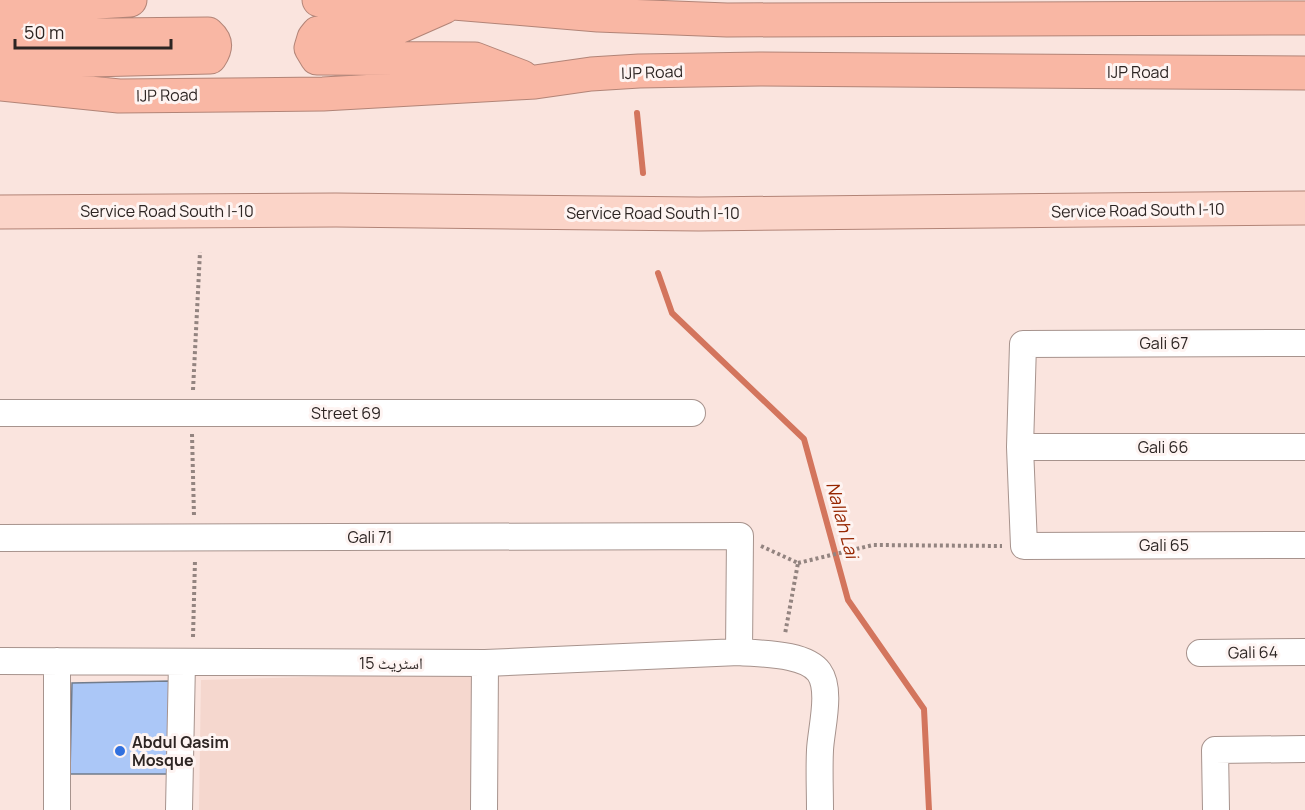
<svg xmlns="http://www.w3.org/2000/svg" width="1305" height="810" font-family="Manrope,'Noto Naskh Arabic',sans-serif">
<rect width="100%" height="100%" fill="#fae4de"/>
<!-- built -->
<path fill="#f5d7ce" d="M483 672 477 810H199L201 680Z"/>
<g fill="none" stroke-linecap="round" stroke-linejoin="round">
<!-- stream -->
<path stroke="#d3755d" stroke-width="6" d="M637 113 643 173
M658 273 672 313 804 439 848 600 924 709 929 810"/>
</g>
<!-- building -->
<path fill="#abc7f7" stroke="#727c8b" stroke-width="1.5" d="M170 681 168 774H70L72 683Z"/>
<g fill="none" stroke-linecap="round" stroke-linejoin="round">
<!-- minor casing -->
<g stroke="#a7938d" stroke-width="28">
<path id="minor" d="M1305 343 1023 344 1020 447 1024 546 1305 545
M0 413H692
M1020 447H1305
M0 538 740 536 739 652
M1200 653 1305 652
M0 661 485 663 739 652C761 654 805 653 819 672 832 690 821 729 820 750 819 770 820 790 820 810
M57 810V661
M179 810 182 662
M484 810 485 663
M1216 810 1215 750 1305 749"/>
</g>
<!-- major casing -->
<g stroke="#b28477" stroke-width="35">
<path id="major" d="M0 212 336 210 699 214 1305 208"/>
</g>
<!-- highway casing -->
<g stroke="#b28477" stroke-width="35">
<path id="highway" d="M319 0 454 3 598 15 727 20 1305 18
M444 7 385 33H318L314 38 311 48 317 58 475 59 522 77
M0 12 65 4 130 0
M0 31 15 36 208 34C217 42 216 48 210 57L11 62 0 64
M0 84 119 96 323 94 535 82 591 74 639 71 760 69 1305 73"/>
</g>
<!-- path -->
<path stroke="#938480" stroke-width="4" stroke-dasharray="3 3" stroke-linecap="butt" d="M193 390 200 252
M192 434 194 516
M761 546 798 563 785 634
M798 563 873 545 1002 546
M193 637 195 560"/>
<!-- minor -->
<use href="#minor" stroke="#fff" stroke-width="26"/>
<!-- major -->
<use href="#major" stroke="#fbd4c8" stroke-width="33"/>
<!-- highway -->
<use href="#highway" stroke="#f9b7a4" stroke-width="33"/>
</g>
<!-- markers -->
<circle fill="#3170de" stroke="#fef4f2" stroke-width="2" cx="120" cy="751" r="6"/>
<g text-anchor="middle" stroke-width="6" stroke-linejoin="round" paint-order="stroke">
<!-- street labels -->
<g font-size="16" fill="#2d2523" stroke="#fef4f2">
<text transform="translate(652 72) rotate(-2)" y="6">IJP Road</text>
<text x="1138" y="78">IJP Road</text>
<text transform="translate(167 95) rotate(-1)" y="6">IJP Road</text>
<text transform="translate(1138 210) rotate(-1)" y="6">Service Road South I-10</text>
<text x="167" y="217">Service Road South I-10</text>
<text x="653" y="219">Service Road South I-10</text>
<text x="1164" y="349">Gali 67</text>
<text x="346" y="419">Street 69</text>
<text x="1163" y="453">Gali 66</text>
<text x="370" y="543">Gali 71</text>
<text x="1164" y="551">Gali 65</text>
<text transform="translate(1253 652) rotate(-1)" y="6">Gali 64</text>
<text x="391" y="669">اسٹریٹ 15</text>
</g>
<!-- poi labels -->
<g font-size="16" font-weight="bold" fill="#2d2523" stroke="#fef4f2" text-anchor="start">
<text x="132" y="748">Abdul Qasim<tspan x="132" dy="18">Mosque</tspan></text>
</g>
<!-- water labels -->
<g font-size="18" font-style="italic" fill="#962600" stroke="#fef4f2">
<text transform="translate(842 520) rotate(75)" y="6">Nallah Lai</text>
</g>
</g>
<!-- scale -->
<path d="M15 39v9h156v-9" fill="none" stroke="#2d2523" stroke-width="3"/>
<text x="24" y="39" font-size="18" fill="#2d2523" stroke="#fef4f2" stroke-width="4.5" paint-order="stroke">50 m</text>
</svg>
